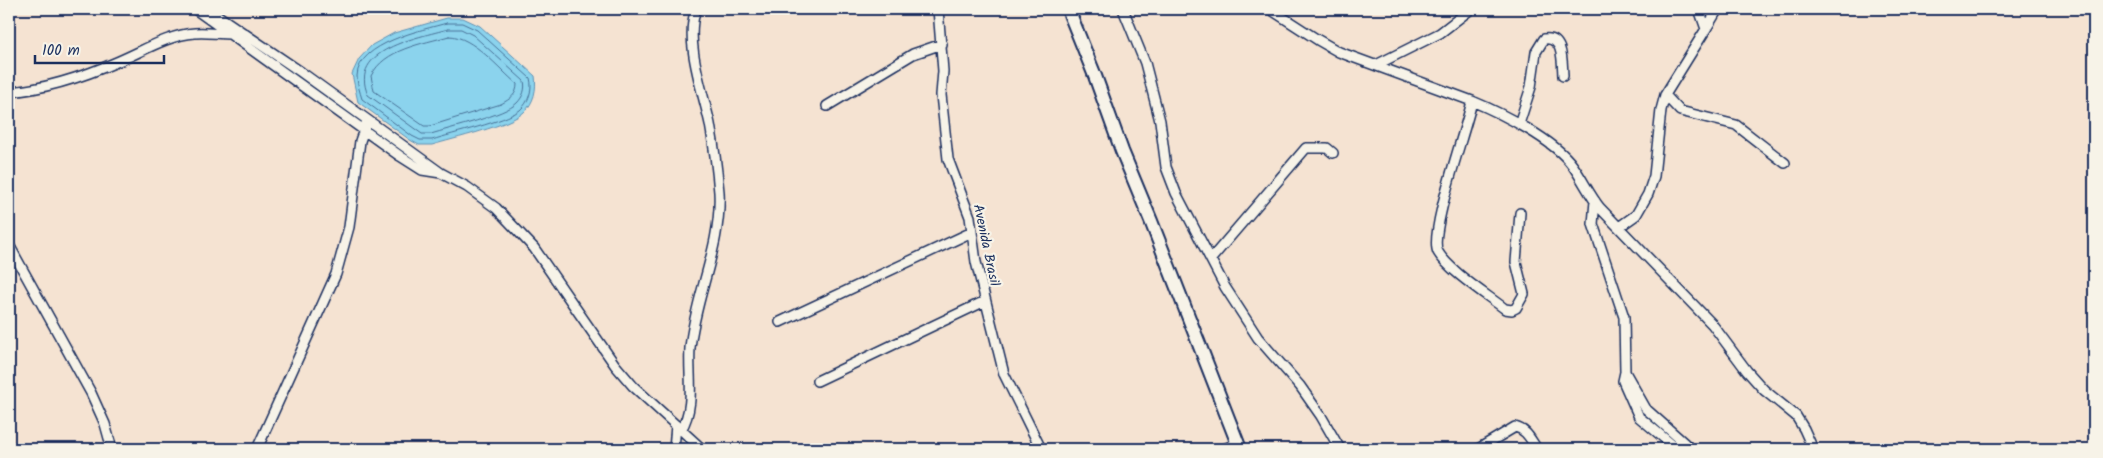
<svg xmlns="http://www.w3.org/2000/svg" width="2103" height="458" font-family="Kalam,sans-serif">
<rect width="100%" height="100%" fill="#f5e3d2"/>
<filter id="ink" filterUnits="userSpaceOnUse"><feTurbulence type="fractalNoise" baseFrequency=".02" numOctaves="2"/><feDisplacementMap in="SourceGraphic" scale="10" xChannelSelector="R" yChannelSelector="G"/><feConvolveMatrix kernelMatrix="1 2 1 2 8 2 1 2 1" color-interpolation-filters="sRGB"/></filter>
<g filter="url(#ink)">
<!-- water -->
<path fill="#8bd3ed" stroke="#5e91b4" d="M447 18H463L480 26 535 76C537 89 534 103 524 112 511 125 452 139 432 145H419L410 140 358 102 352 74 359 59 372 45 394 33Z"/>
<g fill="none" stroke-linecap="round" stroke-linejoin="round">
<!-- shore -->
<path stroke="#487197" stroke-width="1" d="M447 23H462L477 30 530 78C533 89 529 102 520 110 504 122 453 133 432 140H420L412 136 362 99C360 92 357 84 357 76 358 43 422 30 447 23Z
M448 29H461L473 35 524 81C526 89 523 97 517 103 505 115 450 128 431 134H422L368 95C348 49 417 38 448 29Z
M449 36C473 36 499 69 517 84 517 95 510 99 501 104L430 126H424L374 91 371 76C384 49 422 44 449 36Z"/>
<!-- street casing -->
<g stroke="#1b2f5e" stroke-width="12">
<path id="street" d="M9 9H10
M195 9 400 156 422 170 441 173
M208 9 301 72 441 173 467 187 496 208 534 248 615 365 633 386 702 449
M938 9 943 71 941 95 948 159 970 217 976 262 1004 374 1041 449
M1123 9 1145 63 1160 121 1166 167 1176 193 1225 287 1258 338 1300 386 1321 416 1340 449
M1270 9 1318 40 1339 52 1472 101C1467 127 1428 234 1438 252 1448 270 1487 295 1505 309L1512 310 1516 308 1524 294 1516 262 1520 213
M1706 29 1718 9
M1376 65 1440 33 1471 9
M9 92C46 89 85 76 119 61 143 51 168 35 195 33 206 32 218 34 229 34
M1665 95 1680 111 1736 125 1785 163
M1472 101C1501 113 1555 140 1573 166 1583 180 1589 194 1600 208L1712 324 1747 371 1764 390 1796 416 1804 429 1813 449
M827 106 913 54 942 44
M1519 124 1531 87 1536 52 1544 39C1564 36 1562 62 1563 76
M1595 201 1593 224 1624 317 1625 372 1623 381 1639 417 1677 449
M1619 227 1636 215 1648 194 1654 176 1661 110 1665 95 1706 29 1699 9
M9 245 91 393 105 424 112 449
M1211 259 1306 148H1327L1333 153
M780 322 972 232
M1625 372 1646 409 1691 449
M817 381 985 301
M681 430C696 405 688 376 690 348 695 296 722 245 719 192 717 169 714 146 710 124 703 91 684 42 696 9
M257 449 336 274 349 227 360 141 367 121
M674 449 676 425
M1224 449 1238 443
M1478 449 1515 427C1527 430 1530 439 1537 449"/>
</g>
<!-- secondary casing -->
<g stroke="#1b2f5e" stroke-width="16">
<path id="secondary" d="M1068 9 1095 76 1122 151 1151 221 1240 449"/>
</g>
<!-- street -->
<use href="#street" stroke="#f7f3e8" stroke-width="9"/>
<!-- secondary -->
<use href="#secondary" stroke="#f7f3e8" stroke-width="12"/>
</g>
</g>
<g text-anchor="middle" stroke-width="4.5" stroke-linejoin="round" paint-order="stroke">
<!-- street labels -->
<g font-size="14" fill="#1b2f5e" stroke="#f7f3e8">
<text transform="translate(987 245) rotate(78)" y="5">Avenida Brasil</text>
</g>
</g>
<!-- margin -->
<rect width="2103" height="458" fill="none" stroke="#f7f3e8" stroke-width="30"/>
<rect x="15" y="15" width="2073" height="428" fill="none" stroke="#1b2f5e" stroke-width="2" filter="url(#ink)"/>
<!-- scale -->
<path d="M35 55v8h129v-8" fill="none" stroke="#1b2f5e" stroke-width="2.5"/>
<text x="42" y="55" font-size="15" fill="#1b2f5e" stroke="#f7f3e8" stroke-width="4" paint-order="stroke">100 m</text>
</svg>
